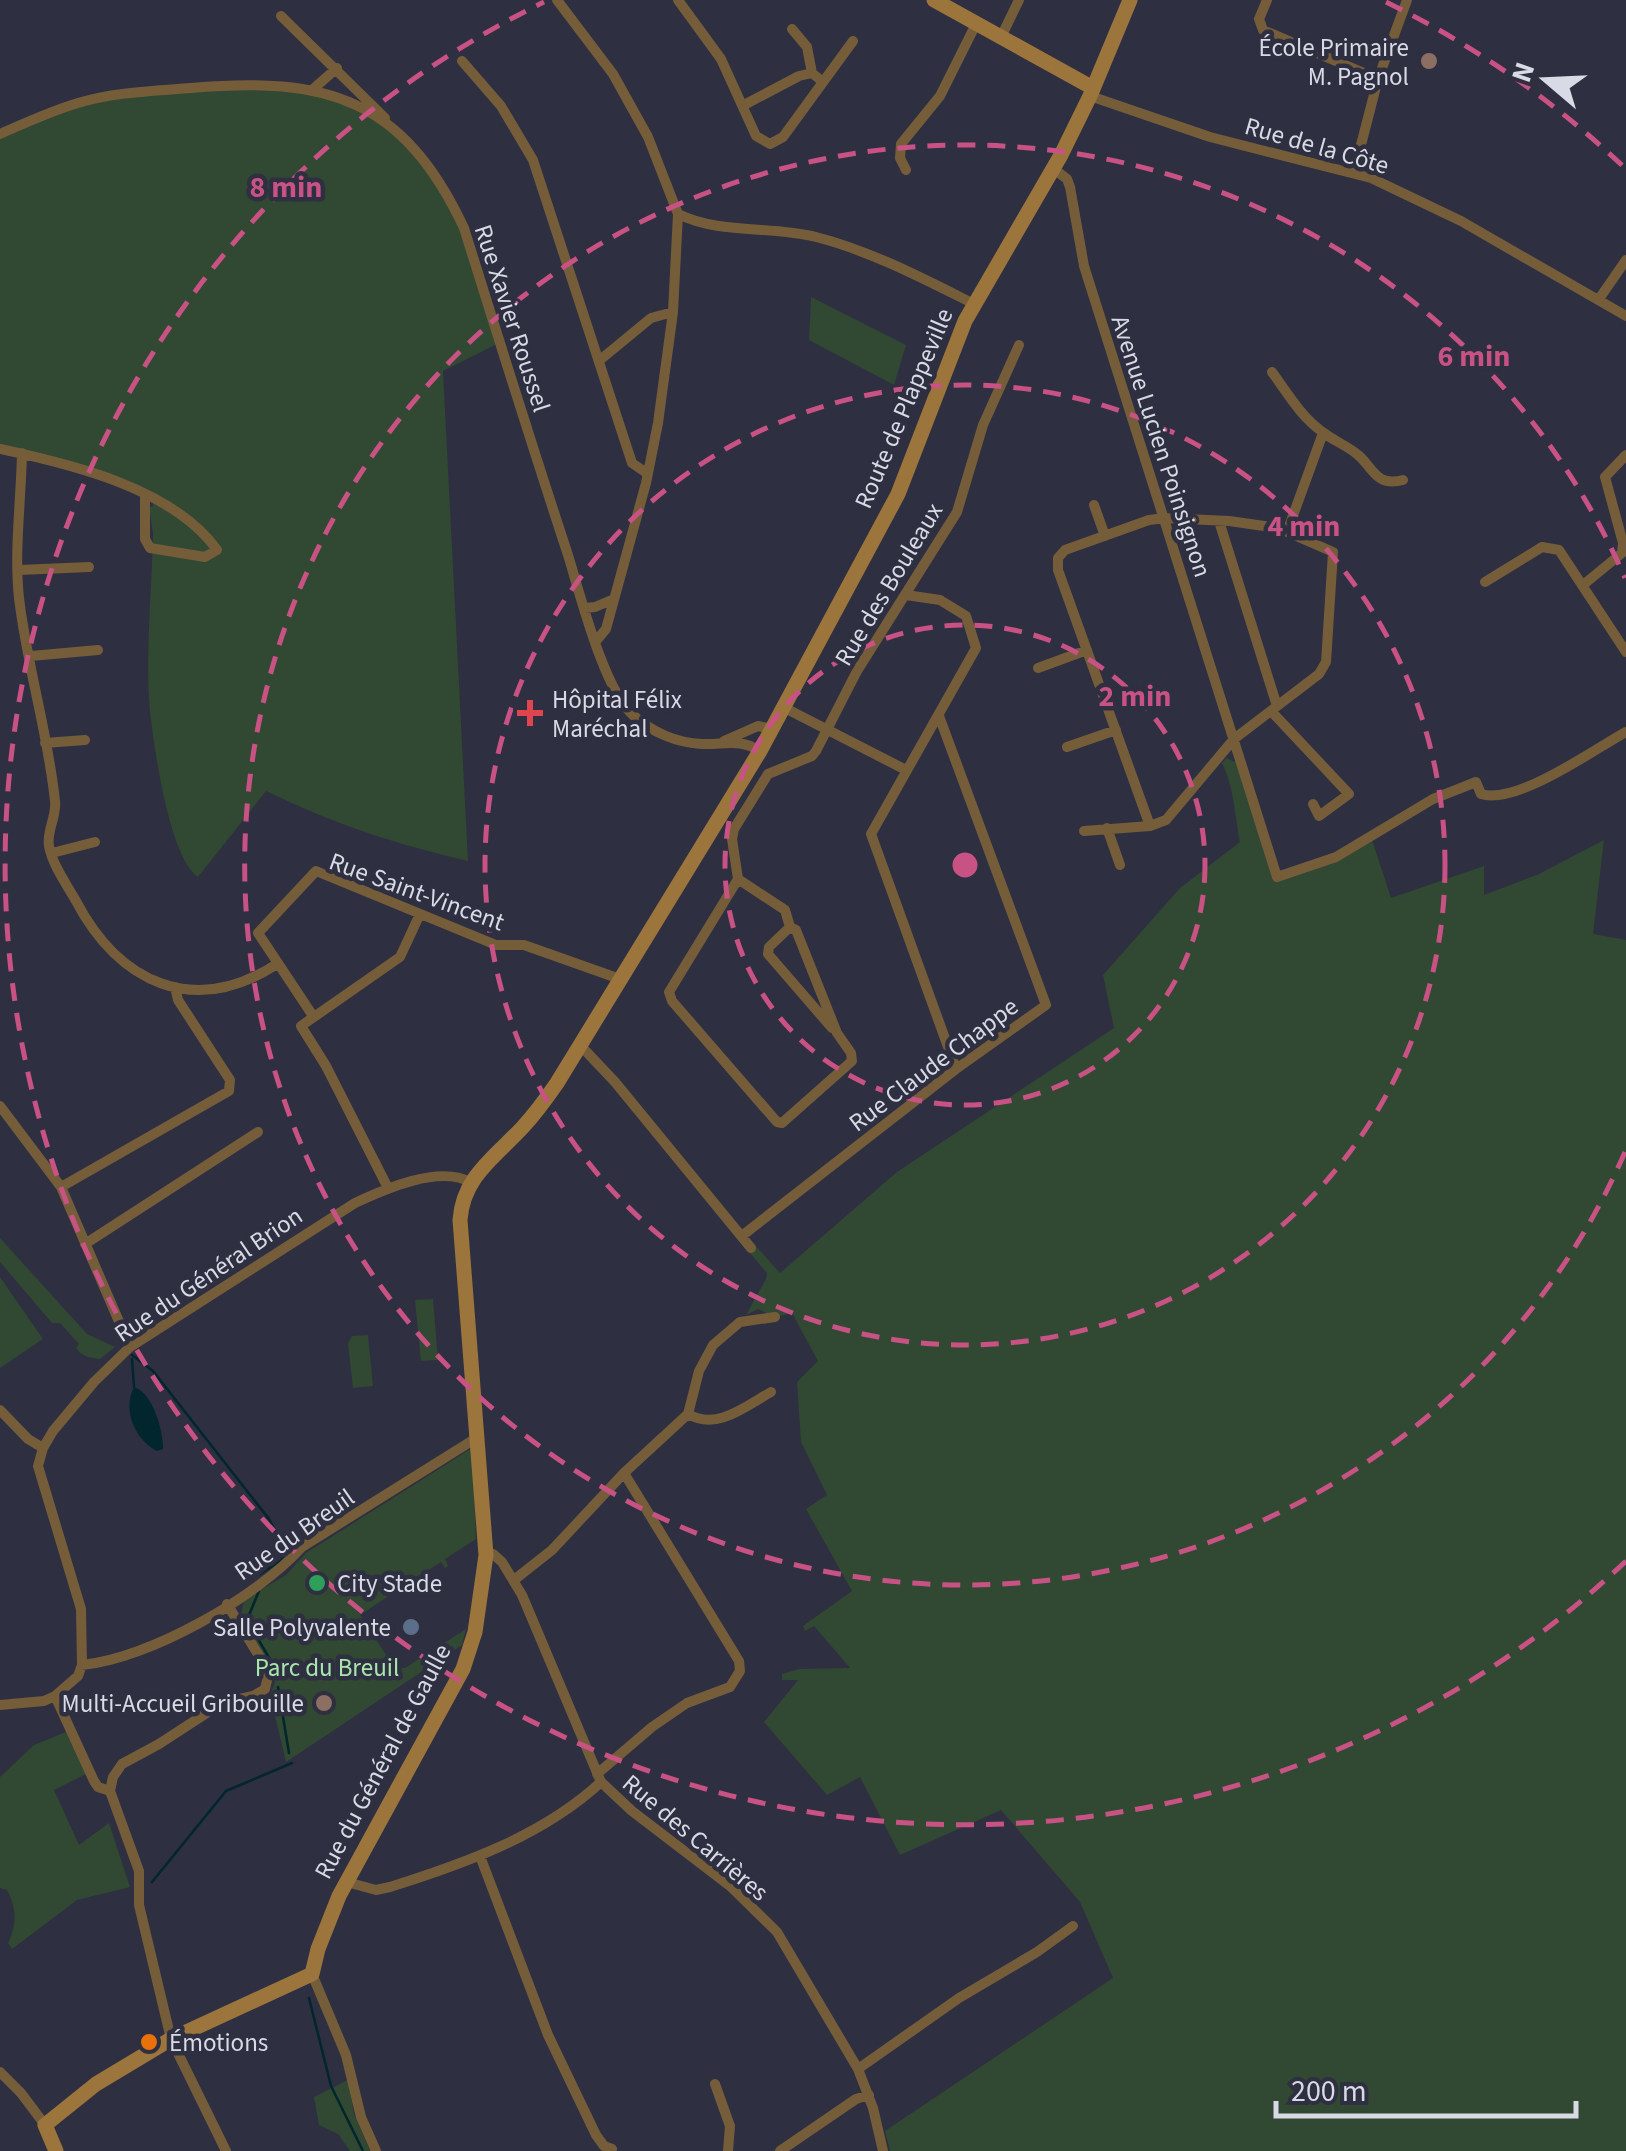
<svg xmlns="http://www.w3.org/2000/svg" width="1626" height="2151" font-family="'Source Sans 3',sans-serif">
<rect width="100%" height="100%" fill="#2e2f41"/>
<!-- green -->
<path fill="#314832" d="M201 87 312 90 392 127 454 207 499 343 443 371 468 861C395 844 334 824 266 791L198 877C169 857 154 747 150 711 145 657 152 588 153 533L149 507 153 506V498L0 446V134L79 103Z
M811 297 906 345 894 385 809 340Z
M1226 758 1242 765 1278 877 1372 840 1391 898 1484 866V895L1539 874 1604 840 1593 934 1626 940V2151H890L885 2131 1113 1978 1080 1902 1001 1810 900 1855 860 1777 827 1795 764 1722 798 1680H782V1674L799 1669 850 1668 814 1626 805 1631 803 1626 852 1591 806 1509 827 1495 801 1442 797 1382 818 1361 792 1313 775 1317 758 1309 746 1315 766 1279 767 1273 748 1251 755 1245 780 1273 897 1172 1114 1028 1103 975 1180 888 1240 842C1234 813 1235 790 1222 763Z
M0 1238 87 1334 115 1347 100 1359C89 1358 82 1356 76 1348L79 1344 60 1323H52L0 1262Z
M0 1277 43 1339 0 1368Z
M433 1299 438 1360 421 1361 415 1300Z
M368 1335 373 1386 353 1388 348 1343 352 1336Z
M472 1448 476 1539 445 1559 448 1566 445 1568 441 1562 421 1575 424 1582 407 1584 360 1615 394 1667 405 1668 466 1629 462 1645 286 1762 270 1695 275 1682 241 1615 244 1600 286 1575 306 1553Z
M66 1732 86 1774 54 1790 79 1845 109 1823 130 1887 77 1900 12 1949 8 1943C17 1923 17 1909 7 1890L0 1888V1777L34 1745Z
M348 2080 354 2114 370 2151H350L338 2134 319 2125 314 2097Z"/>
<!-- water -->
<path fill="#01262e" d="M134 1387C153 1393 163 1430 163 1449L157 1451C135 1440 122 1410 134 1387Z"/>
<g fill="none" stroke-linecap="round" stroke-linejoin="round">
<!-- stream -->
<path stroke="#01262e" stroke-width="2.5" d="M132 1355 153 1371 269 1519 286 1551 282 1560 260 1574
M132 1359 134 1387
M259 1591 247 1620 275 1668
M278 1687 289 1753
M152 1882 226 1791 292 1763
M309 1998 331 2086 363 2151"/>
<!-- street -->
<path stroke="#755d3a" stroke-width="10" d="M557 0 613 74 648 137 678 214
M678 0 721 59 756 136 770 144 783 137 853 41
M1267 0 1259 19 1263 30 1378 79
M281 16 385 118
M792 29 807 47 812 73
M1002 35 1019 0
M462 61 501 106 533 160 632 463 648 474
M312 90 337 68
M1090 96 1210 137 1371 178 1461 221 1626 316
M744 105 799 76 812 73 823 82
M0 134C25 123 51 111 78 103 114 92 153 91 191 88 326 76 403 98 464 228 498 337 532 446 568 555 580 594 604 690 633 715 651 732 677 743 702 744 724 745 740 738 760 751
M1054 169 1067 179 1070 187 1084 266 1277 877 1336 857 1433 799 1476 782 1481 794C1517 805 1593 750 1626 732
M906 170 900 158 901 144 940 96 977 22
M1354 172 1378 79 1407 0
M1599 299 1626 260
M600 360 651 318 673 312
M1272 372C1288 394 1301 417 1324 433 1334 441 1348 446 1358 455 1373 467 1375 487 1403 480
M0 449C70 464 173 488 217 550L205 557 150 548 145 539V496
M22 453C21 501 14 552 19 598 27 666 48 733 55 801 57 816 46 832 49 846 52 864 67 885 76 901 119 983 194 1018 277 964
M1094 505 1105 536
M1219 521 1277 706
M1287 532 1323 433
M19 570 89 567
M1485 582 1542 547 1559 550 1626 652
M1583 585 1622 553 1623 543 1605 477 1626 455
M906 595 940 600 966 616 976 648 871 834 956 1069
M585 608 595 607 614 599
M596 641 606 629 646 483 658 423 673 312 678 214C721 235 770 225 816 237 871 251 924 279 974 304
M31 656 98 650
M1038 668 1087 650
M783 707 906 770
M1271 711 1349 794 1319 816 1313 804
M724 741 758 726 772 729
M45 743 85 740
M1067 747 1116 730
M1107 828 1120 865
M1084 831 1150 826 1166 820 1234 739 1319 674 1326 662 1333 552 1278 528 1229 521 1165 518 1149 520 1065 550 1058 558V570L1150 826
M52 853 95 842
M738 879 785 910 790 927 769 947 768 954 832 1028
M790 927 796 930 837 1033 851 1053 852 1061 782 1123 777 1122 672 1001 669 992 738 879 732 839 734 829 768 774 812 756 816 751 857 671 957 512 983 425 1019 345
M313 1016 258 933 316 871 496 945H524L620 979
M580 1045 615 1082 751 1248
M0 1106 61 1187 130 1347
M61 1187 229 1091 230 1080 178 1000 175 987
M388 1188 326 1066 301 1026 400 957 420 914
M743 1235 956 1069 1046 1005 939 716
M85 1244 258 1132
M0 1410 28 1439 43 1448
M688 1414C717 1431 746 1406 771 1392
M486 1555 493 1554 502 1562 522 1595 601 1782 632 1811 730 1886 777 1932 858 2069 873 2108 883 2151
M514 1580 552 1550 624 1473 688 1414 699 1371 713 1345 740 1322 775 1317
M82 1665C149 1659 257 1597 302 1547L478 1437
M55 1696 94 1781 98 1787 110 1791
M0 1705 44 1701 55 1696 78 1676 82 1665 81 1609 38 1466 43 1448 53 1431 94 1382 130 1347 355 1203C385 1189 439 1165 470 1182
M597 1774 652 1727 687 1703 730 1687 740 1671 739 1661 624 1473
M110 1791 139 1871V1905L171 2039 226 2151
M110 1791 113 1777 122 1764 159 1744 222 1703 253 1696 265 1689 269 1672 227 1604
M480 1856 548 2035 596 2135 604 2146 612 2149
M347 1882 376 1890 390 1887C463 1864 543 1836 601 1782
M312 1974 346 2055 361 2117 376 2151
M858 2069 959 1998 1037 1952 1073 1926
M0 2072 21 2093 45 2125
M715 2084 730 2126 728 2151
M780 2151 856 2099 869 2095"/>
<!-- secondary -->
<path stroke="#9b753b" stroke-width="15" d="M934 0 1093 88
M56 2151 45 2125 96 2084 171 2039 312 1974 318 1949 339 1896 463 1669 475 1632 486 1555 460 1220C463 1177 494 1158 522 1128 535 1114 546 1099 557 1083L760 751 898 494 965 321 1061 155 1090 96 1130 0"/>
</g>
<!-- distance rings -->
<g fill="none" stroke="#c95284" stroke-width="5" stroke-dasharray="18 12">
<circle cx="965" cy="865" r="240"/>
<circle cx="965" cy="865" r="480"/>
<path d="M1625 1152A720 720 0 1 1 1625 578"/>
<path d="M1626 1561A960 960 0 1 1 544 2M1386 2A960 960 0 0 1 1626 169"/>
</g>
<!-- markers -->
<g fill="#8d6e63" stroke="#2e2f41" stroke-width="4">
<circle cx="1429" cy="61" r="10"/>
<circle cx="324" cy="1703" r="10"/>
</g>
<path fill="#e0444e" stroke="#2e2f41" stroke-width="4" d="M525 698h10v10h10v10h-10v10h-10v-10h-10v-10h10z"/>
<circle fill="#2e9e5b" stroke="#2e2f41" stroke-width="4" cx="317" cy="1583" r="10"/>
<circle fill="#5c6f8a" stroke="#2e2f41" stroke-width="4" cx="411" cy="1627" r="10"/>
<circle fill="#e8710a" stroke="#2e2f41" stroke-width="4" cx="149" cy="2042" r="10"/>
<g text-anchor="middle" stroke-width="9" stroke-linejoin="round" paint-order="stroke">
<!-- poi labels -->
<g font-size="25" fill="#d8dae5" stroke="#2e2f41" text-anchor="end">
<text x="1409" y="56">École Primaire<tspan x="1409" dy="29">M. Pagnol</tspan></text>
<text x="552" y="708" text-anchor="start">Hôpital Félix<tspan x="552" dy="29">Maréchal</tspan></text>
<text x="337" y="1592" text-anchor="start">City Stade</text>
<text x="391" y="1636">Salle Polyvalente</text>
<text x="304" y="1712">Multi-Accueil Gribouille</text>
<text x="169" y="2051" text-anchor="start">Émotions</text>
</g>
<!-- street labels -->
<g font-size="25" fill="#d8dae5" stroke="#2e2f41">
<text transform="translate(1317 145) rotate(16)" y="9">Rue de la Côte</text>
<text transform="translate(513 318) rotate(72)" y="9">Rue Xavier Roussel</text>
<text transform="translate(903 408) rotate(-67)" y="9">Route de Plappeville</text>
<text transform="translate(1162 446) rotate(72)" y="9">Avenue Lucien Poinsignon</text>
<text transform="translate(888 584) rotate(-59)" y="9">Rue des Bouleaux</text>
<text transform="translate(417 891) rotate(20)" y="9">Rue Saint-Vincent</text>
<text transform="translate(933 1064) rotate(-37)" y="9">Rue Claude Chappe</text>
<text transform="translate(208 1274) rotate(-34)" y="9">Rue du Général Brion</text>
<text transform="translate(294 1534) rotate(-35)" y="9">Rue du Breuil</text>
<text transform="translate(382 1761) rotate(-62)" y="9">Rue du Général de Gaulle</text>
<text transform="translate(696 1837) rotate(40)" y="9">Rue des Carrières</text>
</g>
<!-- park labels -->
<g font-size="25" fill="#a8e6ab" stroke="#2e2f41">
<text x="327" y="1676">Parc du Breuil</text>
</g>
</g>
<circle cx="965" cy="865" r="15" fill="#c95284" stroke="#2e2f41" stroke-width="5"/>
<g font-size="30" text-anchor="middle" font-weight="bold" fill="#c95284" stroke="#2e2f41" stroke-width="9" stroke-linejoin="round" paint-order="stroke">
<text x="286" y="197">8 min</text>
<text x="1474" y="366">6 min</text>
<text x="1304" y="536">4 min</text>
<text x="1135" y="706">2 min</text>
</g>
<!-- north arrow -->
<g transform="translate(1546 80) rotate(289)" stroke="#2e2f41" stroke-width="8" paint-order="stroke">
<path d="M0-8L18 38L0 25L-18 38Z" fill="#d8dae5"/>
<text y="-15" font-size="28" font-weight="bold" text-anchor="middle" fill="#d8dae5">N</text>
</g>
<!-- scale -->
<path d="M1276 2101v15h300v-15" fill="none" stroke="#d8dae5" stroke-width="5"/>
<text x="1291" y="2101" font-size="30" fill="#d8dae5" stroke="#2e2f41" stroke-width="8" paint-order="stroke">200 m</text>
</svg>
